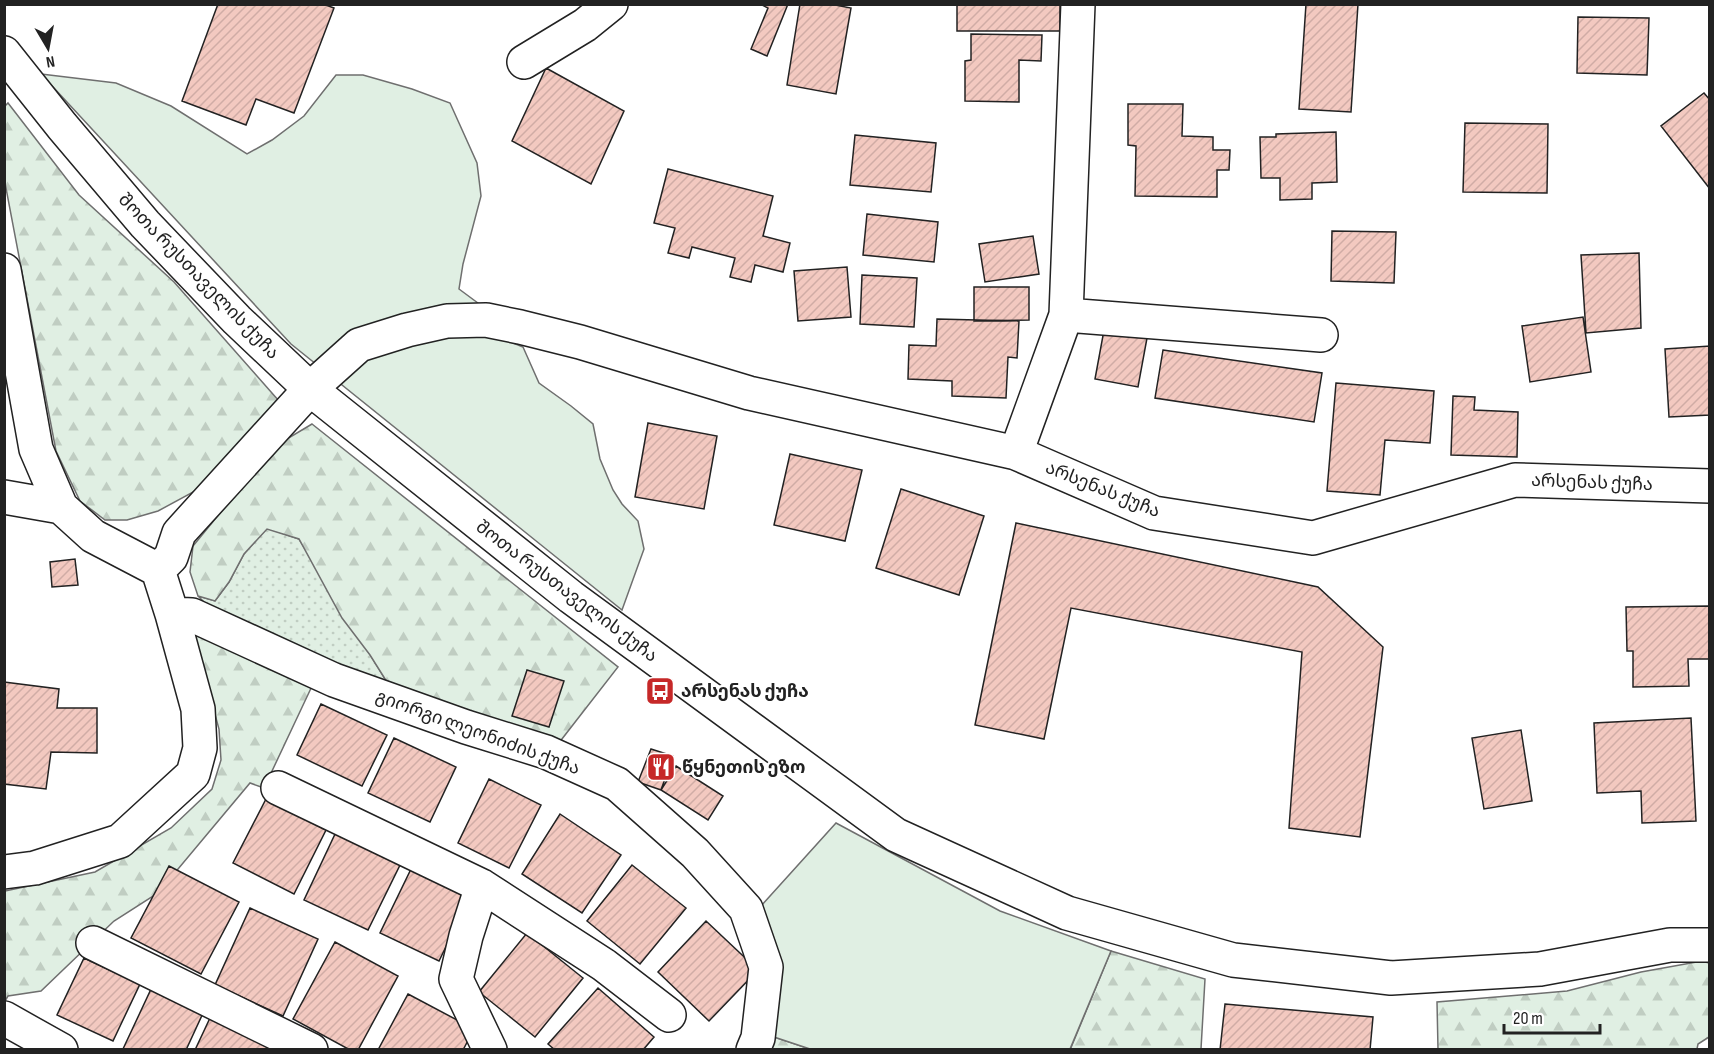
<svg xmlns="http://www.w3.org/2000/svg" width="1714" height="1054" font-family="'Sofia Sans Condensed','Noto Sans Georgian',sans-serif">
<defs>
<pattern id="grass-dots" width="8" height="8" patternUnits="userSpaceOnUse" patternTransform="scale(1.5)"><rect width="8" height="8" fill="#e0efe3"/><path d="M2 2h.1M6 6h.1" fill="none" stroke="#c0cdc2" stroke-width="1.8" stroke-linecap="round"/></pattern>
<pattern id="forest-firs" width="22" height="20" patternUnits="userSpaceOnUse" patternTransform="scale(1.5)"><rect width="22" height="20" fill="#e0efe3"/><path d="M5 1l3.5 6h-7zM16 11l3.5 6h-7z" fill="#c0cdc2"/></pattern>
<pattern id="building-hatch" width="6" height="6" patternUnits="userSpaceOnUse" patternTransform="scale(1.5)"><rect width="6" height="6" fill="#f3c9c0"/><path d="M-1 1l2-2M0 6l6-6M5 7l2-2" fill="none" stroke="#d0aca5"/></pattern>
</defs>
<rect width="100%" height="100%" fill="#fff"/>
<!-- grass -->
<path fill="url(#grass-dots)" stroke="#6f6f6f" stroke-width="1.5" d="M267 528 299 539 392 690 217 615 198 596 215 601 229 582 244 554Z"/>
<!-- forest -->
<path fill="url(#forest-firs)" stroke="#6f6f6f" stroke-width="1.5" d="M8 103 79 195 174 282 279 401 197 490 158 511 127 520H105L80 501 56 451 5 183 4 107Z
M312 424 618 667 558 744 392 690 370 655 342 618 299 539 267 529 244 554 229 582 215 601 198 596 190 572 193 546 275 446Z
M193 634 313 684 264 788 250 783 158 893 114 921 41 991 8 996 5 1001V891L95 872 171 828 212 789 221 760 219 729Z
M1111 951 1205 979 1201 1049 1070 1050Z
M1702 961 1709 963V1037L1698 1044 1697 1049H1438L1437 1002 1567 991 1641 972Z
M771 1036 810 1049 767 1050Z"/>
<!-- park -->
<path fill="#e0efe3" stroke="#6f6f6f" stroke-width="1.5" d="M41 74 116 83 171 106 247 154 272 140 304 116 336 75H363L412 89 450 103 477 163 481 196 463 264 459 289 490 312 508 341 523 347 539 383 571 406 593 424 600 459 613 490 622 504 638 521 644 549 622 610 291 344Z
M836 823 1000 911 1111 951 1070 1049H810L771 1036 760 907Z"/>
<!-- building -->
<path fill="url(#building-hatch)" stroke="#222" stroke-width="1.5" d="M218 4H323L334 8 294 113 256 99 246 125 182 101Z
M760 4H788L767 56 751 49 768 8Z
M800 4H830L851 8 836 94 787 85Z
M957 4H1060V31H957Z
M1306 4H1358L1351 112 1299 109Z
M1578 17 1649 18 1647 75 1577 73Z
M971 34 1042 35 1041 61 1019 60V102L965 101V61L971 60Z
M546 68 624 111 591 184 512 141Z
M1704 93 1710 100V189L1661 126Z
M1128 104H1183L1182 136 1213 137V150H1230L1229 170H1217V197L1135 196 1136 146 1128 145Z
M1465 123 1548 124 1547 193 1463 192Z
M1336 132 1337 182 1312 183V199L1280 200V178H1261L1260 137H1276V134Z
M855 135 936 143 931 192 850 185Z
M668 169 773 196 763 236 790 243 783 272 755 265 751 282 730 277 735 258 692 247 689 258 668 253 675 228 654 223Z
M867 214 938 222 934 262 863 255Z
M1332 231 1396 232 1394 283 1331 281Z
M1033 236 1039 274 985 282 979 244Z
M1639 253 1641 328 1586 333 1581 255Z
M847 267 851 317 798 321 794 271Z
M862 275 917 278 914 327 860 324Z
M974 287H1029V320L974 321Z
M1583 317 1591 372 1530 382 1522 326Z
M937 319 1019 321 1017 358 1008 357 1006 398 952 396V381L908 379 909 345 936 346Z
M1104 330 1147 338 1138 387 1095 379Z
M1710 346V415L1669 417 1665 349Z
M1163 350 1322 373 1314 422 1155 398Z
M1336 383 1434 391 1430 443 1385 440 1380 495 1327 491Z
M1453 396 1475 397 1474 410 1518 412 1517 457 1451 455Z
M648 423 717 436 704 509 635 497Z
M790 454 862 470 845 541 774 525Z
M901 489 984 516 959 595 876 568Z
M1016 523 1318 587 1383 647 1360 837 1289 828 1302 652 1071 608 1044 739 975 725Z
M75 559 78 585 52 587 50 562Z
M1709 606V659H1688L1689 686 1633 687V651H1627L1626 607Z
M527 670 564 681 549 727 512 716Z
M4 682 59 689 57 708H97V753L51 752 46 789 4 784Z
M321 704 387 735 362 786 297 755Z
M1691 718 1696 821 1642 823 1641 791 1597 793 1594 723Z
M1521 730 1532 801 1484 809 1472 738Z
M394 738 456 767 430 822 368 793Z
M651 749 673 756 661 790 638 782Z
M676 766 723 796 708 820 661 790Z
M489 779 541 805 509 868 458 843Z
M266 799 326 830 294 894 233 863Z
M560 814 621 855 582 913 522 874Z
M336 832 401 863 368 930 304 900Z
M632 865 686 908 640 964 587 921Z
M169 866 239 902 201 974 131 938Z
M412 867 471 895 439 961 380 933Z
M250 908 318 939 283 1016 215 985Z
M706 921 758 970 709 1021 658 972Z
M527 933 583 978 535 1037 479 992Z
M335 942 398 976 358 1050H350L293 1019Z
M84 958 140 984 113 1041 57 1015Z
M152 987 204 1011 186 1050 123 1049Z
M598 988 654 1037 643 1050H555L548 1044Z
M408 994 474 1029 463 1050H378Z
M1225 1004 1373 1017 1370 1050H1220Z
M210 1018 272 1047 271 1050H195Z"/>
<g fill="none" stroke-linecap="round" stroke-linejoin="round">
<!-- minor casing -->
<g stroke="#222" stroke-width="36">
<path id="minor" d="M524 62 585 25 611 4
M4 270 36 449 61 507 93 536 158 570 172 614 198 709 200 748 193 774 120 841 35 868 4 872
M1066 315 1321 335
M1016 453 1066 315 1078 4
M4 497 61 507
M158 570 171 557 179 533 310 389 359 345 407 330 447 321 486 320 520 327 580 342 749 393 1016 453 1154 513 1313 538 1515 480 1710 486
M172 614 192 615 334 680 466 727 546 752 617 784 695 853 746 909 766 967 758 1038 753 1050
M278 788 482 886 604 965 669 1015
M482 886 466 936 456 979 490 1050
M93 943 311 1050
M4 1018 61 1050"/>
</g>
<!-- major casing -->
<g stroke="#222" stroke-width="36">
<path id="major" d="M4 53 62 126 145 224 237 320 310 389 571 597 896 835 1067 913 1233 960 1391 978 1540 969 1670 945H1710"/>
</g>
<!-- minor -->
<use href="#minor" stroke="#fff" stroke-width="33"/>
<!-- major -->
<use href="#major" stroke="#fff" stroke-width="33"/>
</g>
<!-- icons -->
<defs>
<g id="bus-square" transform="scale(1.5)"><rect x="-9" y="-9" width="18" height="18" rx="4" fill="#c62828" stroke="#fff"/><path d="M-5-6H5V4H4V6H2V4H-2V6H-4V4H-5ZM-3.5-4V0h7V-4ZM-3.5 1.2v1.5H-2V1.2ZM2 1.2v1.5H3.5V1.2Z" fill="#fff"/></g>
<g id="restaurant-square" transform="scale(1.5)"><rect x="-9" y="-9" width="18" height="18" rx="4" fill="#c62828" stroke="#fff"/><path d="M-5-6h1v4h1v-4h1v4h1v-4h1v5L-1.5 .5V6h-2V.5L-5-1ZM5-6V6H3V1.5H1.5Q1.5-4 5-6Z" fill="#fff"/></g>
</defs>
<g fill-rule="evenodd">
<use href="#bus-square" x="660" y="691"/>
<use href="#restaurant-square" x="661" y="767"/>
</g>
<g text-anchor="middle" stroke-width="4.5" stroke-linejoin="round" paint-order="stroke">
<!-- street labels -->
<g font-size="18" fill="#222" stroke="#fff">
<text transform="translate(199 276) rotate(46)" y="6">შოთა რუსთაველის ქუჩა</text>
<text transform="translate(1592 482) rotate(2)" y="6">არსენას ქუჩა</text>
<text transform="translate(1103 489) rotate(22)" y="6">არსენას ქუჩა</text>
<text transform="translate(567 591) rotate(37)" y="6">შოთა რუსთაველის ქუჩა</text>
<text transform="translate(478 732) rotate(20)" y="6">გიორგი ლეონიძის ქუჩა</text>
</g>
<!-- poi labels -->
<g font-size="18" font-weight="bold" fill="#222" stroke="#fff" text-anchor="start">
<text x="681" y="697">არსენას ქუჩა</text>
<text x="682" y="773">წყნეთის ეზო</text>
</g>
</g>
<!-- border -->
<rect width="1714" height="1054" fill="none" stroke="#222222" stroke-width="12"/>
<!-- north arrow -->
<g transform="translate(48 48) rotate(170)" stroke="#ffffff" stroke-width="4.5" paint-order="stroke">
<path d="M0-4.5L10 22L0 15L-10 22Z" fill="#222222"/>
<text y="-9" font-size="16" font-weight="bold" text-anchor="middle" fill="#222222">N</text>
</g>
<!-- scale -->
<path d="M1504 1024v9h96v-9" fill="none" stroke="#222222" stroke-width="3"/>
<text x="1513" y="1024" font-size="18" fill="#222222" stroke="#ffffff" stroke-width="4.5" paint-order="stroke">20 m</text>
</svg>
